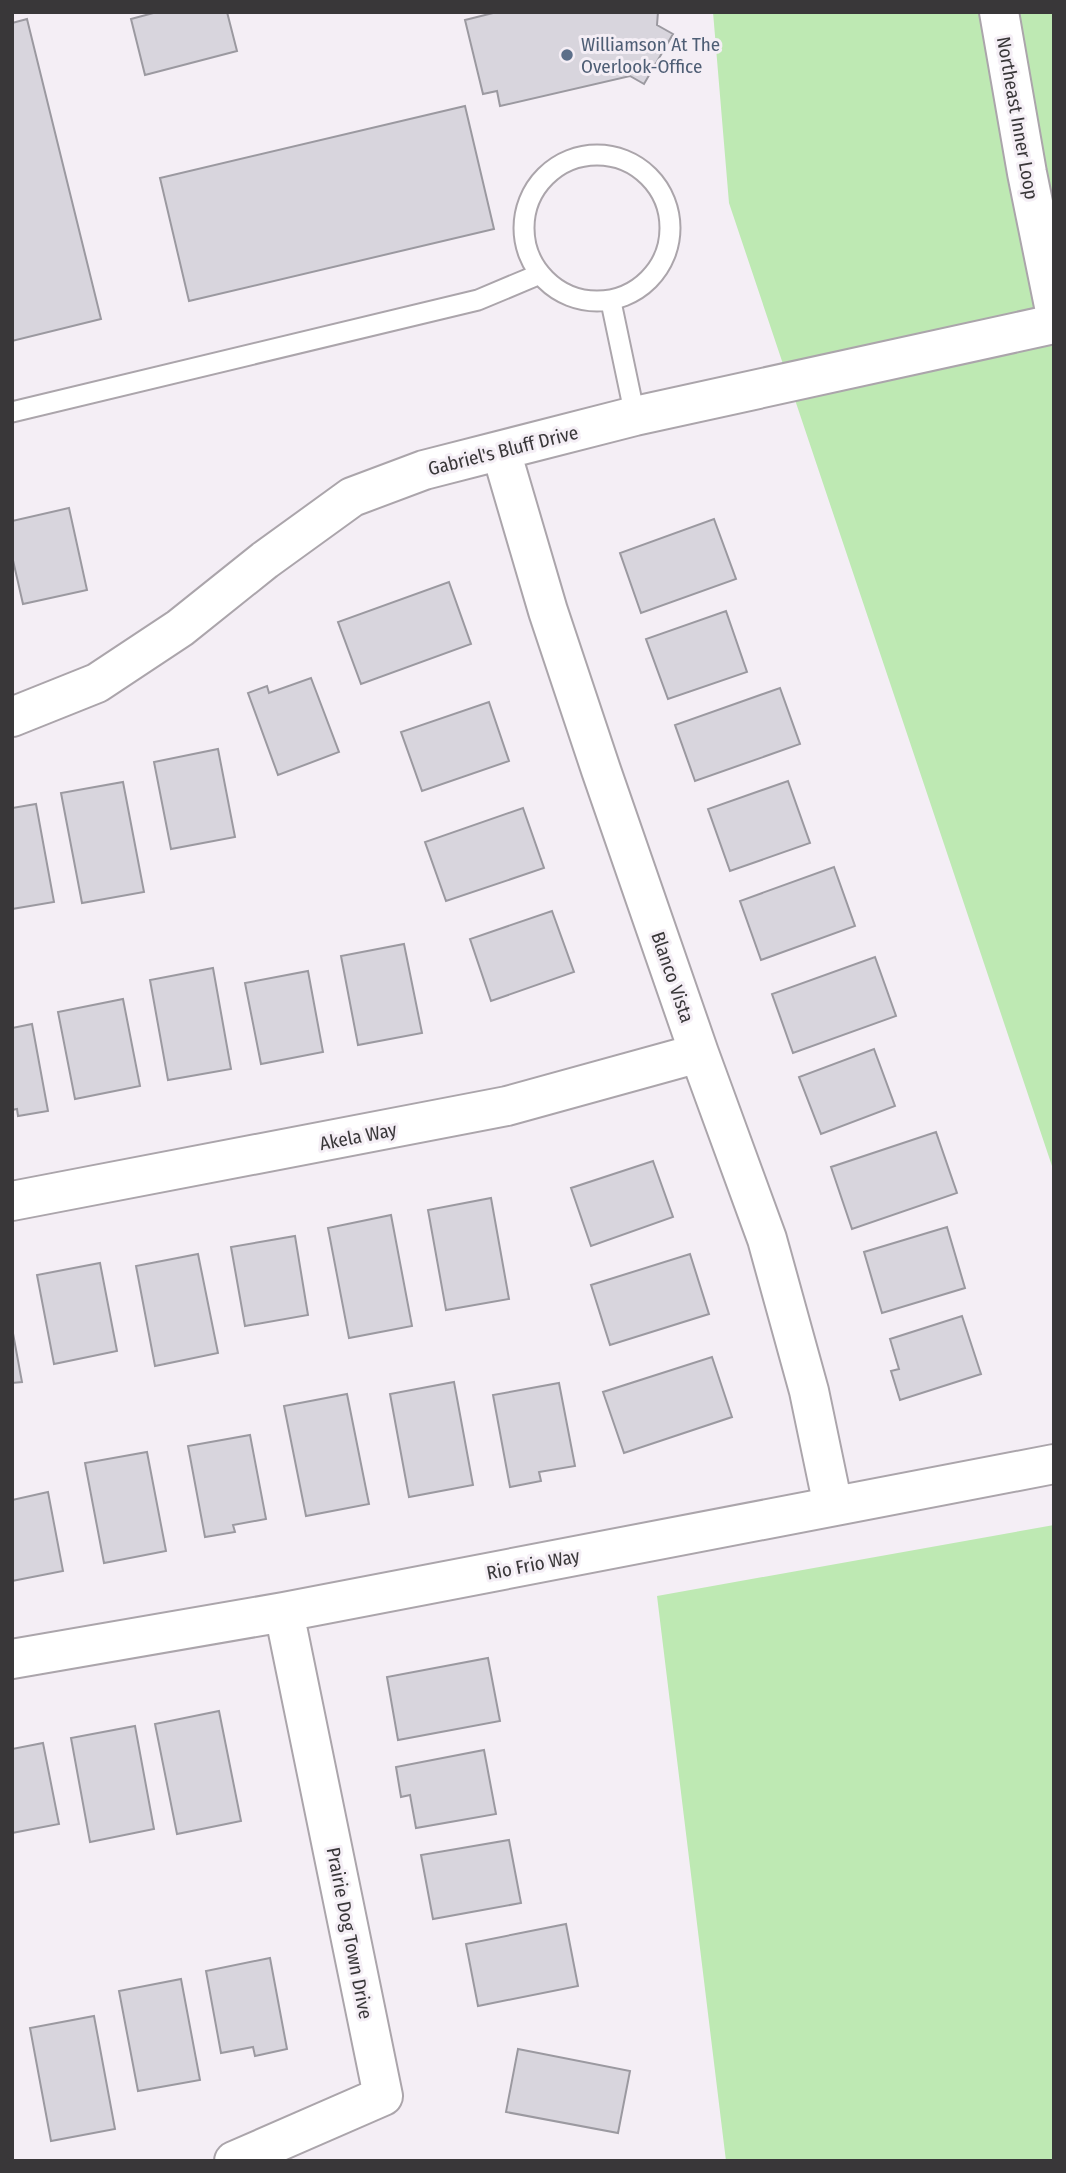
<svg xmlns="http://www.w3.org/2000/svg" width="1066" height="2173" font-family="'Fira Sans Condensed',sans-serif">
<rect width="100%" height="100%" fill="#f4eef5"/>
<!-- green -->
<path fill="#bee9b3" d="M713 12H1054V1172L729 203Z
M1054 1525V2161H726L657 1596Z"/>
<!-- building -->
<path fill="#d8d5dd" stroke="#9b99a0" stroke-width="2" d="M157 12H227L237 51 145 75 131 19Z
M497 12H658L657 25 673 34 644 84 630 76 500 106 497 91 483 94 465 20Z
M27 19 101 319 12 341V23Z
M465 106 494 229 189 301 160 178Z
M69 508 87 590 23 604 12 556V521Z
M714 519 736 579 641 613 620 553Z
M449 582 471 644 361 684 338 622Z
M726 611 747 672 668 699 646 639Z
M311 678 339 752 278 775 248 693 267 686 269 693Z
M780 688 800 744 695 781 675 725Z
M489 702 509 761 422 791 401 732Z
M218 749 235 837 171 849 154 762Z
M788 781 810 843 730 871 708 809Z
M123 782 144 892 82 903 61 793Z
M36 804 54 902 12 909V808Z
M523 808 544 868 446 901 425 842Z
M834 867 855 926 761 960 740 901Z
M552 911 574 972 491 1001 470 939Z
M404 944 422 1033 358 1045 341 956Z
M875 957 896 1016 793 1053 772 994Z
M213 968 231 1069 168 1080 150 980Z
M308 971 323 1052 261 1064 245 983Z
M123 999 140 1086 75 1099 58 1012Z
M32 1024 48 1111 18 1116 17 1109 12 1110V1028Z
M874 1049 895 1106 821 1134 799 1077Z
M936 1132 957 1193 852 1229 831 1167Z
M653 1161 673 1217 591 1246 571 1188Z
M491 1198 509 1299 446 1310 428 1210Z
M391 1215 412 1326 349 1338 328 1228Z
M947 1227 965 1288 882 1313 864 1252Z
M295 1236 308 1315 245 1326 231 1247Z
M198 1254 218 1353 155 1366 136 1266Z
M690 1254 709 1314 610 1345 591 1285Z
M100 1263 117 1351 54 1364 37 1275Z
M962 1316 981 1374 900 1400 891 1371 899 1369 890 1339Z
M12 1328 22 1382 12 1383Z
M712 1357 732 1417 624 1453 603 1392Z
M454 1382 473 1485 409 1497 390 1394Z
M559 1383 575 1466 539 1472 541 1481 510 1487 493 1395Z
M347 1394 369 1504 306 1516 284 1406Z
M250 1435 266 1519 233 1525 235 1532 205 1537 188 1446Z
M147 1452 166 1551 104 1563 85 1463Z
M48 1492 63 1571 12 1581V1500Z
M488 1658 500 1721 398 1740 387 1677Z
M219 1711 241 1821 177 1834 155 1724Z
M135 1726 154 1829 90 1842 71 1738Z
M43 1743 59 1824 12 1833V1749Z
M484 1750 496 1814 416 1828 410 1795 401 1797 396 1767Z
M509 1840 521 1903 433 1919 421 1855Z
M566 1924 578 1986 478 2006 466 1944Z
M270 1958 287 2049 255 2056 253 2047 221 2053 206 1971Z
M181 1979 200 2080 138 2091 119 1991Z
M94 2016 115 2129 51 2141 30 2028Z
M518 2049 630 2071 618 2133 506 2112Z"/>
<g fill="none" stroke-linecap="round" stroke-linejoin="round">
<!-- lane casing -->
<g stroke="#aba5ab" stroke-width="23">
<path id="lane" d="M524 228a73 73 0 1 1 146 0a73 73 0 1 1-146 0Z
M611 302 635 416
M12 412 478 300 540 274"/>
</g>
<!-- street casing -->
<g stroke="#aba5ab" stroke-width="42">
<path id="street" d="M501 451 548 611 601 770 699 1053 767 1239 809 1391 833 1506
M12 717 97 683 180 628 265 560 352 497 424 470 635 416 1054 324
M12 1201 507 1106 699 1053
M12 1659 284 1612 1054 1464
M234 2161 383 2096 284 1612"/>
</g>
<!-- secondary casing -->
<g stroke="#aba5ab" stroke-width="42">
<path id="secondary" d="M999 12 1027 173 1054 306"/>
</g>
<!-- lane -->
<use href="#lane" stroke="#fff" stroke-width="19"/>
<!-- street -->
<use href="#street" stroke="#fff" stroke-width="38"/>
<!-- secondary -->
<use href="#secondary" stroke="#fff" stroke-width="38"/>
</g>
<!-- markers -->
<circle fill="#5c6f8a" stroke="#f4eef5" stroke-width="2.5" cx="567" cy="55" r="7"/>
<g text-anchor="middle" stroke-width="6" stroke-linejoin="round" paint-order="stroke">
<!-- service labels -->
<g font-size="19" fill="#4e5e75" stroke="#f4eef5" text-anchor="start">
<text x="581" y="51">Williamson At The<tspan x="581" dy="22">Overlook-Office</tspan></text>
</g>
<!-- street labels -->
<g font-size="19" fill="#393739" stroke="#f4eef5">
<text transform="translate(1018 118) rotate(80)" y="7">Northeast Inner Loop</text>
<text transform="translate(503 450) rotate(-14)" y="7">Gabriel's Bluff Drive</text>
<text transform="translate(673 977) rotate(71)" y="7">Blanco Vista</text>
<text transform="translate(358 1136) rotate(-11)" y="7">Akela Way</text>
<text transform="translate(533 1564) rotate(-11)" y="7">Rio Frio Way</text>
<text transform="translate(350 1933) rotate(79)" y="7">Prairie Dog Town Drive</text>
</g>
</g>
<!-- border -->
<rect width="1066" height="2173" fill="none" stroke="#393739" stroke-width="28"/>
</svg>
